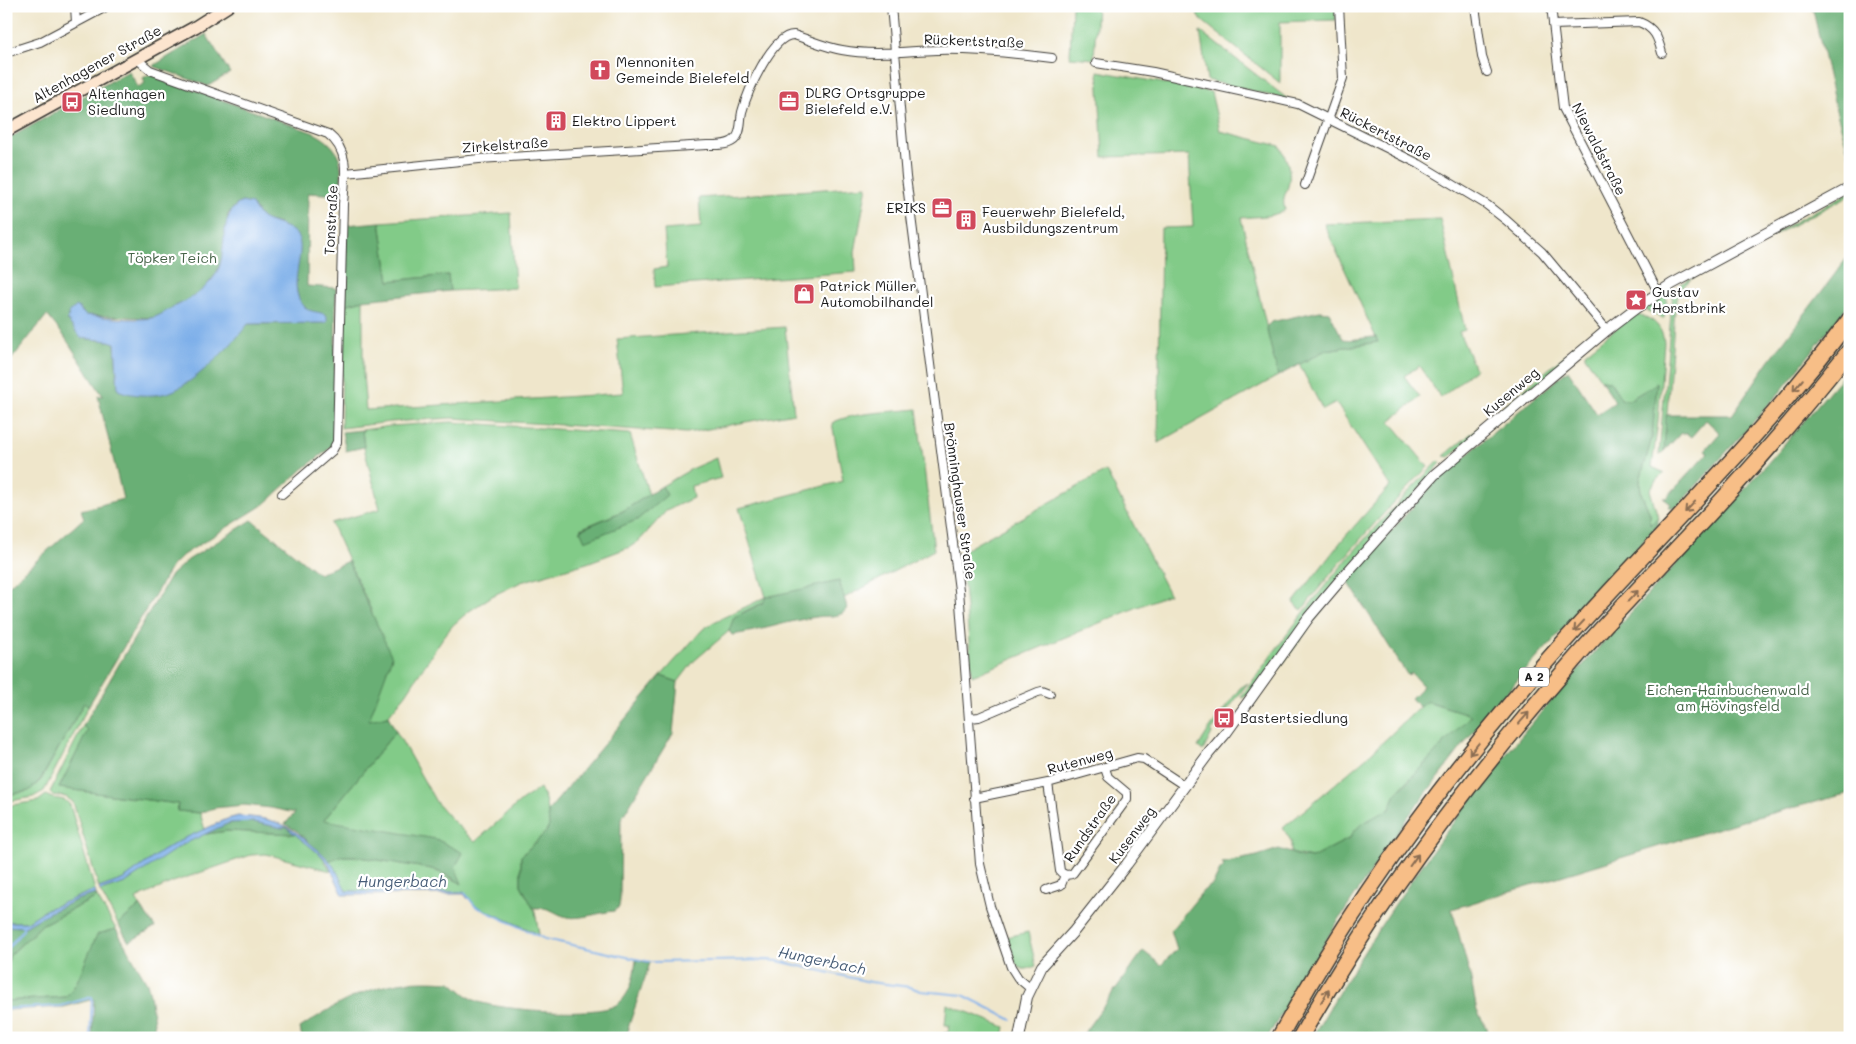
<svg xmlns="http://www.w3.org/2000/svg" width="1856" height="1044" font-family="Mali,sans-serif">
<rect width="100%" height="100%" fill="#fff"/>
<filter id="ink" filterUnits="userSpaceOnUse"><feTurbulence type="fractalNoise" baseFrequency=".02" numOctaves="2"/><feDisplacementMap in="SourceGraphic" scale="10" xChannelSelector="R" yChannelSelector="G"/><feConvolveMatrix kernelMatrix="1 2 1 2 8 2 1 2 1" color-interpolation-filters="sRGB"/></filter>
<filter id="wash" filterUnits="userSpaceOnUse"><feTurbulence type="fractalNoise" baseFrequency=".0096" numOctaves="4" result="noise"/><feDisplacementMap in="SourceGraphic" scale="20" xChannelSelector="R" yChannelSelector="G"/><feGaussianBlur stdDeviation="1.12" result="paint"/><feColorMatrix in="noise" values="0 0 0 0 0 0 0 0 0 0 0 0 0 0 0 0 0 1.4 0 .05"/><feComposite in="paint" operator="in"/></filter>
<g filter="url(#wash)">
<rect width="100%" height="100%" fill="#efe6cb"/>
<!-- green -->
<path fill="#82cb88" stroke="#4f7452" d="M1072 6H1097L1094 59 1070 57Z
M1197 6H1335L1336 20 1280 22V83L1205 23 1198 17Z
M1200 31 1289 100 1207 80Z
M1098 71 1211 92 1220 131 1280 146C1286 157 1291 169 1289 182 1287 194 1281 196 1285 210 1271 218 1256 216 1241 218L1278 376 1158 443 1161 228 1193 227 1189 155 1103 157Z
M867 186 855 252 856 272 655 287 654 269 667 267 664 230 701 227 699 198Z
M1850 192V195L1691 279 1679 291 1675 309 1664 451 1659 456 1672 302 1673 295 1680 284Z
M511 213 515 288 450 291 448 275 389 281 380 222Z
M1440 219 1465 330 1459 332 1475 369 1441 398 1419 366 1404 376 1420 397 1390 421 1428 467C1384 512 1341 559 1302 610L1293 603 1343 539 1390 486 1336 403 1323 410 1299 364 1326 350 1378 342 1324 224Z
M1667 293 1666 313 1663 319 1644 309Z
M363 300V374L366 410 623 393 617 339 785 327 794 413 687 433 452 418 391 422 341 428 342 358 345 305Z
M1633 315C1650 315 1662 325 1664 342L1658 421 1652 467 1665 473 1656 480 1650 490 1658 517 1650 525V514L1641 493 1640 480 1652 438 1657 384 1629 400H1622L1610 381 1601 380 1585 356V353Z
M1598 328V333L1449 457 1444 456Z
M917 409 934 550 844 598 839 581 766 600 763 603C749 609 733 614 729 631L694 661 678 682 661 676 703 629 714 622 766 597 739 508 843 481 832 423C852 412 893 412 917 409Z
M451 422 630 434 649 495 623 511 580 529 666 495 662 486 693 468 716 458 721 478 691 486 693 498 667 510 639 541 630 547 587 563 521 582 492 596 468 612 453 625 442 639 406 694 388 716 369 721 372 612 331 523 380 509 364 448 362 430 391 426Z
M1439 461 1441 463 1250 693 1243 698 1241 697C1262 668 1283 639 1305 611 1346 558 1391 508 1439 461Z
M1106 471 1169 594 972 676 961 552Z
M1340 585H1344L1314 621 1247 713 1244 711 1311 620Z
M1248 683 1211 732 1212 733 1203 751 1198 747 1208 731 1240 688Z
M1426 701 1472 715 1396 793 1390 809 1367 821 1350 838 1312 858 1291 853V841L1283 828 1367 757Z
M84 703 89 705 44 791 33 797 6 802V795L29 791 41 780Z
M83 726 89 729 59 788 178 804 177 811 200 813 205 830 185 838 162 851 124 879 99 888 73 802 66 797 52 795 50 792Z
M396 731 436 802 450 818 475 842 521 801 540 788 545 799 550 826 546 832 521 856V885L535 911 539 934 474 905 465 892 346 891 334 867 329 861 340 856H354L432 869 461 883 455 867 324 820Z
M46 795C54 801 64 796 70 805L95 890 45 910 27 922H6V806L38 801Z
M227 831 295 834 322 856 331 871 266 854 251 855 173 882 136 899 140 906 118 924 100 891 125 883 164 856 200 835Z
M97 897 116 929 98 934 76 984 66 997 6 1001V968L10 955 43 924Z
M1028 932 1036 966C1028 969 1022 972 1016 964L1007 937Z
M947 1004 1005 1027 1003 1038H943L944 1033H948L949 1025H945Z"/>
<!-- forest -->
<path fill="#69af74" stroke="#426648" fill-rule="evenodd" d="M1812 6H1850V158L1836 110Z
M206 34 230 73 208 86 153 66Z
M129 71 138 87 145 83 143 78 150 74 314 133C343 148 343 165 340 195L308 193 307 286 336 288 334 439 332 445 329 449 303 469 266 503 183 555 172 566 89 705 84 703 41 779 29 791 6 795V588L84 518 81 510 123 499 98 396H103L64 336 47 315 6 366V140ZM242 202 252 204 261 217 265 220 280 224 295 233 299 238C300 258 287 299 309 310 314 313 320 313 325 314L323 323 248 324 159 395 130 393 118 390 115 343 109 341 81 338 67 320 80 308 85 315 151 318 160 316 175 306 193 299 200 293 216 274 224 251 228 214 237 204Z
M380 222 389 281 448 275 450 291 363 300 345 305 346 225Z
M1850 254V303L1781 391 1679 505 1673 507H1668L1671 504 1663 498H1666L1708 453 1705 450 1720 433 1706 420 1691 437 1686 433 1684 435 1681 433 1664 451 1666 415H1732L1769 361Z
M1320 311 1329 312 1343 339C1353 341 1365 337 1376 337L1378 342 1326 350 1278 376 1266 327 1271 322Z
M1850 367V793L1749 819 1452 909 1470 975 1477 1011 1487 1028 1489 1038H1312C1383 913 1469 794 1564 686 1622 620 1684 557 1742 492 1779 451 1814 409 1850 367Z
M1568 370 1597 414 1615 402 1601 380 1610 381 1622 400H1629L1657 383 1652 438 1640 480 1641 493 1650 514V525L1658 517V525L1526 670 1471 735 1407 818 1336 924 1267 1038H1082L1086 1030 1143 951 1161 965 1177 949 1171 930 1203 891 1213 884 1220 870 1224 866 1222 863 1257 856 1279 849 1302 857 1312 858 1350 838C1353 826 1380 814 1390 809L1396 793H1397L1471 715 1427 701 1419 707 1411 698 1423 686 1411 673 1408 676 1347 580 1438 479Z
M362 430 364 447 346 451 342 432Z
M662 486 667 495 637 520 585 541 580 530 623 511Z
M252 520 319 574 348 561 392 657 369 720 388 716 396 731 324 820 436 839 463 853 455 867 462 884 449 876 432 869 354 856H340L329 861 297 831 285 824 295 813 271 808 244 805 214 808 200 813 177 811 178 804 59 788 88 730 83 726 171 575 188 560Z
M839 581 847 607C844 619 826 615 816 617 788 621 761 631 732 635L729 631 734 617 763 603 766 597Z
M661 676 678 682 673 733 621 819 620 900 619 907 614 911C601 912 579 920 567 917 552 913 553 907 533 908L521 885V856L546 832 549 826 548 811Z
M240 821 254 822 282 828 286 827 295 834 227 831 200 835 219 826Z
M96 894 97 897 43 924 10 955 6 968V926L25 927 48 913 76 900Z
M140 906 155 927 129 942 118 924Z
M116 929 147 983 150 994 156 1038H92L94 999 64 1007 6 1010V1001L66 997 76 984 96 937 98 934Z
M636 960 650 963 629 1025 627 1038H302L300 1028C329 1008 359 991 393 984 412 980 432 981 451 982 460 989 468 998 479 1002 501 1010 597 1017 616 1005 631 996 634 975 636 960Z"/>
<!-- water -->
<path fill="#7dafe9" stroke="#4c6682" d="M242 202 252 204C255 209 258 216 264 219 273 224 292 226 298 237 307 255 284 289 306 308 312 313 321 311 327 316V322L323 323 248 324C232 345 198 379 175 390 162 397 132 397 118 390L115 343 109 341 81 338 67 320 70 311 77 306 85 315C106 317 130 321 151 318 161 316 168 309 178 305 194 297 206 289 216 274 229 252 217 213 242 202Z
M238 816C272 818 287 823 312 845 320 851 328 858 334 867 339 874 342 883 346 891L465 892 468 899 464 894 343 895 328 863 322 856 286 827 282 828 254 822 229 823 182 845 125 883 100 891 99 888 124 879 162 851 185 838 227 819Z
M95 890 96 894 76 900 48 913 25 927 6 926V922H27L45 910Z"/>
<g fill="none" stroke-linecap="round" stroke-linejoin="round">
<!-- stream -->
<path stroke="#7dafe9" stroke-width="2" d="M465 893 475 906 545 939 636 959 651 962 768 960 778 961 870 982 910 987 921 991 963 995 1012 1020
M6 950 23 930V926
M6 1009 61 1006 92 997 90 1038
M1084 1037 1085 1038"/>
</g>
</g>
<g filter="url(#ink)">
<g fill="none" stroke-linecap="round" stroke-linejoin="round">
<!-- minor casing -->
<g stroke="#3c3a36" stroke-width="10">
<path id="minor" d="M75 6 76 23
M891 6 906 177 959 590 980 864 990 906 1011 967 1018 978 1031 989
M1475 6 1482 57 1487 72
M1551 6 1563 108 1658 292
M1553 25 1639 22C1655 28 1658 38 1662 53
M6 53 40 42 104 8
M137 59 150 70 328 134C351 152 345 178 343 204L337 442 332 451 282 494
M1096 63 1153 72 1298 104 1419 164 1487 205 1506 220 1542 252 1607 330
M346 173 479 159 707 145C716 145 730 146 736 138 742 131 740 120 742 112 747 93 772 34 794 35 810 40 825 47 842 50 873 56 906 51 937 50 976 49 1014 53 1052 58
M1305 185 1343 78 1339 6
M970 718 979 717 1038 692 1042 691 1050 694
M1048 783 1060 871C1063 875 1069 876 1073 873L1127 799V793L1108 777 1105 768
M974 798 1048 783 1137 758 1144 759 1185 786
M1046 890 1061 885 1065 875"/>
</g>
<!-- tertiary casing -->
<g stroke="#3c3a36" stroke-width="12">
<path id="tertiary" d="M1019 1038 1027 997 1042 966 1074 931 1127 864 1209 753 1226 733 1309 617 1343 577 1434 475 1607 330 1636 308 1672 284 1850 188"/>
</g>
<!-- secondary casing -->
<g stroke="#3c3a36" stroke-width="14">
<path id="secondary" d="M6 131 195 27 228 6"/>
</g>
<!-- motorway casing -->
<g stroke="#3c3a36" stroke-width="18">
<path id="motorway" d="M1279 1038C1344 919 1423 807 1510 704 1620 572 1747 457 1850 319
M1300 1038C1376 902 1471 778 1573 661 1624 602 1680 547 1732 489 1773 444 1812 398 1850 350"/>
</g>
<!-- minor -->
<use href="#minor" stroke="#fff" stroke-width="8"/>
<!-- tertiary -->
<use href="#tertiary" stroke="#fff" stroke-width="10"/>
<!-- secondary -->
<use href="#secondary" stroke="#fce5cf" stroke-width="11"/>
<!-- motorway -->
<use href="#motorway" stroke="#f7be87" stroke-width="15"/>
</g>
<!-- one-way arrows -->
<defs><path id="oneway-shaft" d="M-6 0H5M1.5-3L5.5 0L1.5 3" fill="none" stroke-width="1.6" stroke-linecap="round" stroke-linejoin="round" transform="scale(1.25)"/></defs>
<g stroke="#8a6d52">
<use href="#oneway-shaft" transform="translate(1798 385) rotate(130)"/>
<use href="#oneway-shaft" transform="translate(1690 507) rotate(133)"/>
<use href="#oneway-shaft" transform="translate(1633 596) rotate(-47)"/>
<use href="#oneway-shaft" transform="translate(1579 626) rotate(133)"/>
<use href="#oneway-shaft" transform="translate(1524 718) rotate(-49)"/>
<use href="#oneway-shaft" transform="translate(1474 749) rotate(129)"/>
<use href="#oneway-shaft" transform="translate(1414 860) rotate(-54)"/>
<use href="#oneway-shaft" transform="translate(1325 996) rotate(-58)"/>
</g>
</g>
<!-- icons -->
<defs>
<g id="church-square" transform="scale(1.125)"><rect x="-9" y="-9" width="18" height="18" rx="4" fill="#d1495b" stroke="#fff"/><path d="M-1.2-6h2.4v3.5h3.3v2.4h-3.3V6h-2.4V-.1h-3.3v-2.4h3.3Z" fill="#fff"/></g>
<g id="office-square" transform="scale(1.125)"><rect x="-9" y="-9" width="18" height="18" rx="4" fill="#d1495b" stroke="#fff"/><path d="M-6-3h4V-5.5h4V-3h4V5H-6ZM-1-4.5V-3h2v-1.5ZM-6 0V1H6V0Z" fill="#fff"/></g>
<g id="bus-square" transform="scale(1.125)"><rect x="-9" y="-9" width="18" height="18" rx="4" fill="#d1495b" stroke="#fff"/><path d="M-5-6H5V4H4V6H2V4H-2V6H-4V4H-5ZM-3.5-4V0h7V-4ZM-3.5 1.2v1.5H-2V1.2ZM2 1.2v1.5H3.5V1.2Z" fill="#fff"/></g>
<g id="building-square" transform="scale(1.125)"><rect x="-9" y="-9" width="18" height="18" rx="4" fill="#d1495b" stroke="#fff"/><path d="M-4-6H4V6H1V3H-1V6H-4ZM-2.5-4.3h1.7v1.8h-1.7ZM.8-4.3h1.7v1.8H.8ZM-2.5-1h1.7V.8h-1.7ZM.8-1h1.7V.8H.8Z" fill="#fff"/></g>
<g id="shop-square" transform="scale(1.125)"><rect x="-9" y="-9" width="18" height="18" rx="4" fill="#d1495b" stroke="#fff"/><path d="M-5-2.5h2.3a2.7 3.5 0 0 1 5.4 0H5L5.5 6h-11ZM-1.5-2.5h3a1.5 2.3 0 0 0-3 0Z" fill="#fff"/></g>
<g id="sight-square" transform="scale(1.125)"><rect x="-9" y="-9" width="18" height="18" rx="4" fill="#d1495b" stroke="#fff"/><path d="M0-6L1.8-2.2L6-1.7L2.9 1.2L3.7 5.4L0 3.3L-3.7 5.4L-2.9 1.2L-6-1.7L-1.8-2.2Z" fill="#fff"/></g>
</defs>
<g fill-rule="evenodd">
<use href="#church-square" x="600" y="70"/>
<use href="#office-square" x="789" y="101"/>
<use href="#bus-square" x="72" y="102"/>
<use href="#building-square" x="556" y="121"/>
<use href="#office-square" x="942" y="208"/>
<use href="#building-square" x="966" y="220"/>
<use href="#shop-square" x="804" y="294"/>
<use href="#sight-square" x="1636" y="300"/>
<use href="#bus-square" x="1224" y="718"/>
</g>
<g text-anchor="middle" stroke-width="4.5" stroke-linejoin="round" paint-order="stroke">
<!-- shield labels -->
<rect fill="#fff" stroke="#606060" stroke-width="1" x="1519" y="667.5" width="30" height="19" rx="4"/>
<g font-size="12" font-weight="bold" fill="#1c1c1c">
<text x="1534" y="681">A 2</text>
</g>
<!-- street labels -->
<g font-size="14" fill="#1c1c1c" stroke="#fff">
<text transform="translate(974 41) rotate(2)" y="5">Rückertstraße</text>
<text transform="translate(97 64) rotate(-29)" y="5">Altenhagener Straße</text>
<text transform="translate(1386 134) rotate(27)" y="5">Rückertstraße</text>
<text transform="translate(505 145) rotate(-4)" y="5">Zirkelstraße</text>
<text transform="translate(1599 149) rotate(63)" y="5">Niewaldstraße</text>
<text transform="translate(331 220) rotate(-87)" y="5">Tonstraße</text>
<text transform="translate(1511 392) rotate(-40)" y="5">Kusenweg</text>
<text transform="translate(960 501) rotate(82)" y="5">Brönninghauser Straße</text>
<text transform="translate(1080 761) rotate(-15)" y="5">Rutenweg</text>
<text transform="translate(1090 828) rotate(-55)" y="5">Rundstraße</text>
<text transform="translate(1132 835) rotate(-53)" y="5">Kusenweg</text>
</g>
<!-- poi labels -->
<g font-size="14" fill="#1c1c1c" stroke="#fff" text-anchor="start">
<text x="616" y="67">Mennoniten<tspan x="616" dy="16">Gemeinde Bielefeld</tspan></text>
<text x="805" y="98">DLRG Ortsgruppe<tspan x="805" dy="16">Bielefeld e.V.</tspan></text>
<text x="88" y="99">Altenhagen<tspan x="88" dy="16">Siedlung</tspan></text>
<text x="572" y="126">Elektro Lippert</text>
<text x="926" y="213" text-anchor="end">ERIKS</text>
<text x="982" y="217">Feuerwehr Bielefeld,<tspan x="982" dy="16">Ausbildungszentrum</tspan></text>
<text x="820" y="291">Patrick Müller<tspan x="820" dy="16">Automobilhandel</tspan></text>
<text x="1652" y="297">Gustav<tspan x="1652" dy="16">Horstbrink</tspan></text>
<text x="1240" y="723">Bastertsiedlung</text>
</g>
<!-- park labels -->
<g font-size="14" fill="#456247" stroke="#fff">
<text x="172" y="263">Töpker Teich</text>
<text x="1728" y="695">Eichen-Hainbuchenwald<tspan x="1728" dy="16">am Hövingsfeld</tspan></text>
</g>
<!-- water labels -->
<g font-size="15" font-style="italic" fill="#485e78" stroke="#fff">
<text x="402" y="887">Hungerbach</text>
<text transform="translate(822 961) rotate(12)" y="5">Hungerbach</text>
</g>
</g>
<!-- margin -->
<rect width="1856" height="1044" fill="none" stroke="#fff" stroke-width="25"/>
</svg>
